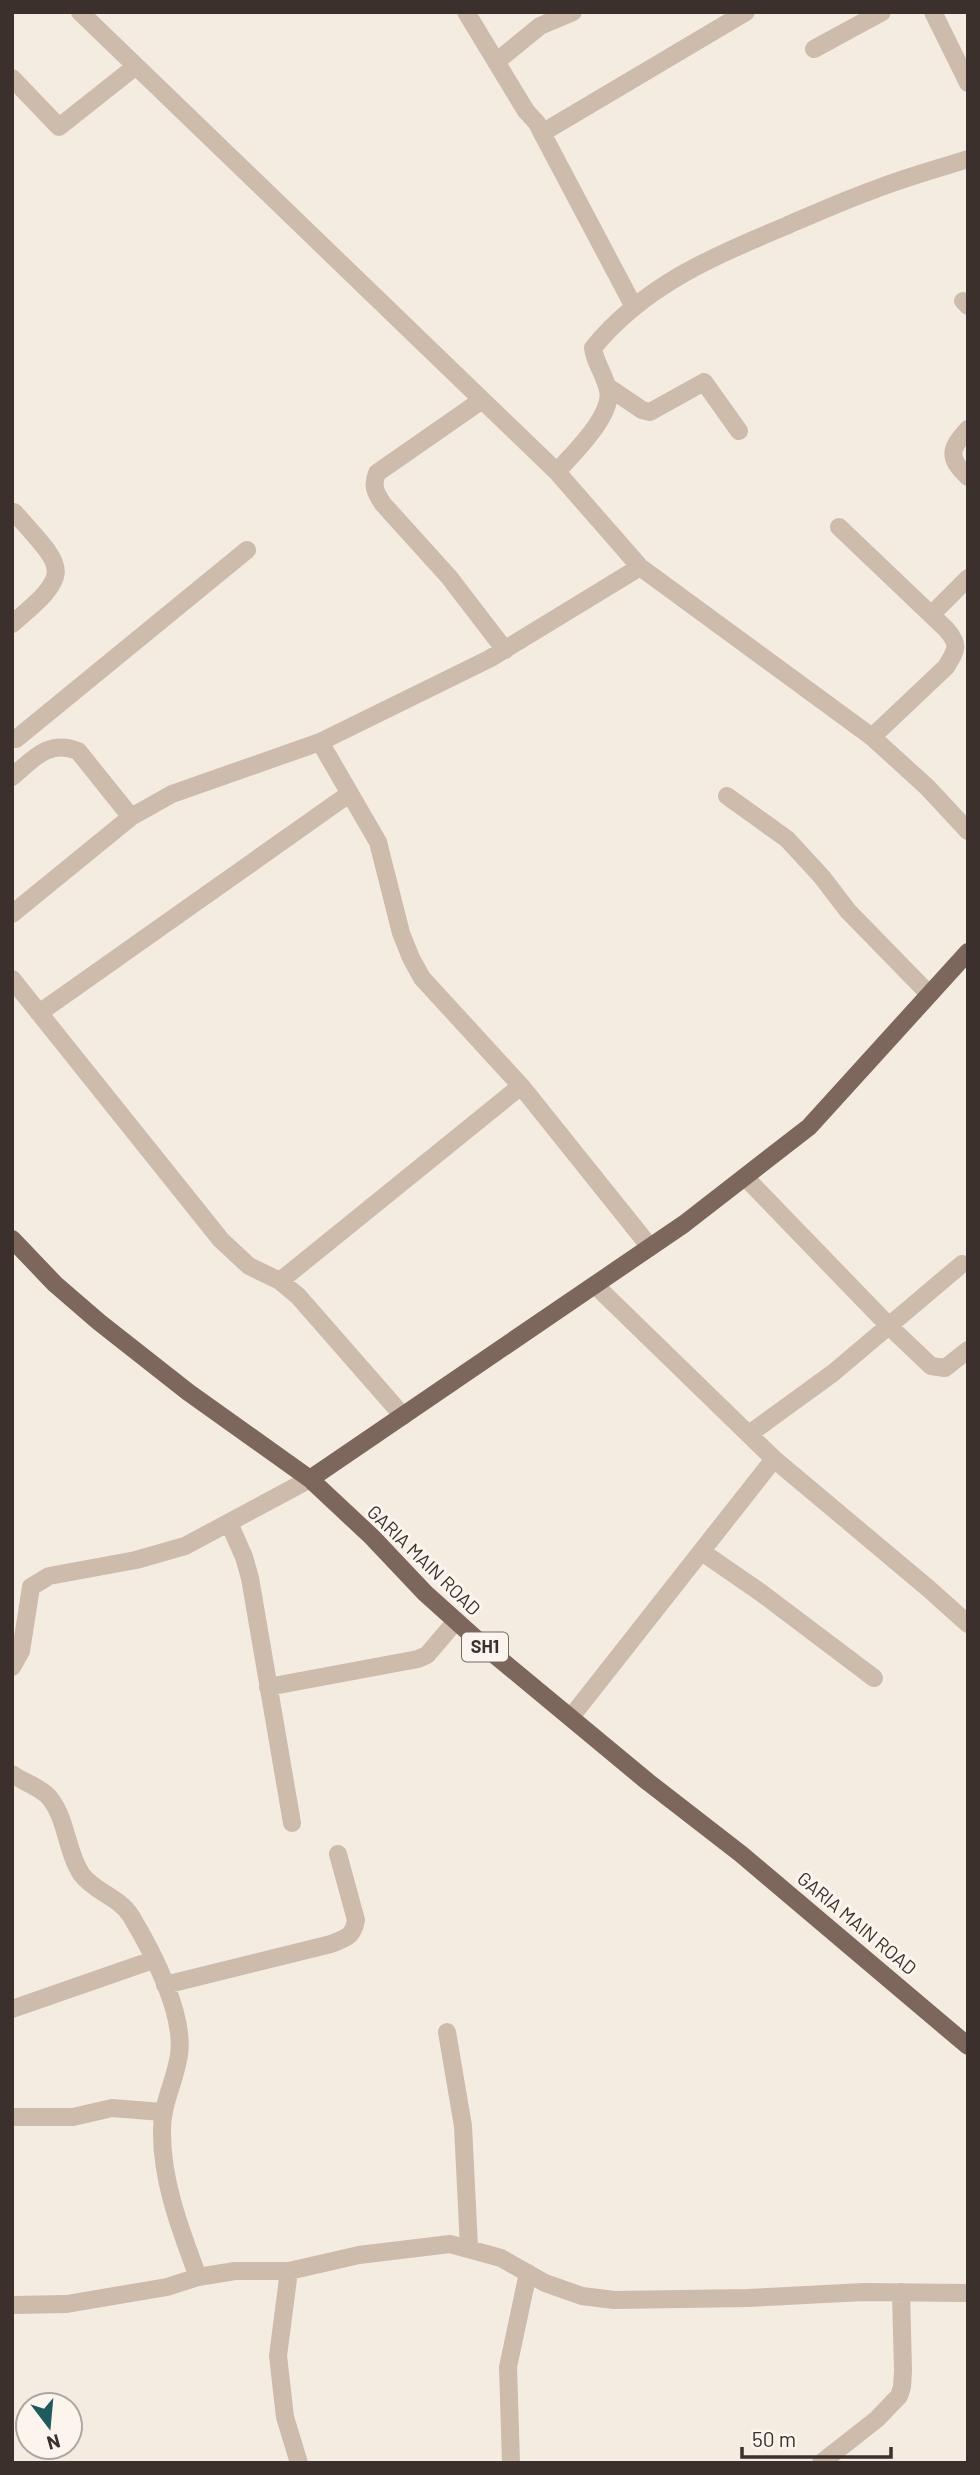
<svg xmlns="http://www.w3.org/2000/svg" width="980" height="2475" font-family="Barlow,sans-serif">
<rect width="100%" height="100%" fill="#f4ebe1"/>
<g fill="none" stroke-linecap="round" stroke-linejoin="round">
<!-- minor -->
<path stroke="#cdbbac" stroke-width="18" d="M80 12 557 472 640 567 872 737 927 787 968 831
M466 12 526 111 537 123 542 133 746 12
M933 12 968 83
M814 49 882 12
M496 62 540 26 573 12
M12 78 59 127 136 66
M542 133 634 307
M963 301 968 306
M608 387 642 410 650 412 704 382 739 431
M482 400 377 473C372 486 375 492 383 504L449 577 505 650
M968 429C950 449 947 457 968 477
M557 472C573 453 614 415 608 390 605 375 595 363 593 348 643 286 715 255 786 226 816 213 845 200 876 189 906 177 937 169 968 159
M839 527 946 629C960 645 957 649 946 667L872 737
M931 615 968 578
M12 624C75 571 65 570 14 512
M16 739 247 550
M320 742 378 842 401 933 411 958 422 978 521 1086 650 1247
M12 777C33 759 49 739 78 751L131 817
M727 796 787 839 822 877 848 911 929 994
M12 914 131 817 172 794 320 742 489 659 640 567
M12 979 221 1240 249 1266 280 1281 298 1296 403 1416
M39 1013 349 794
M745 1177 890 1327 931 1366 945 1368 968 1350
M280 1281 521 1086
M595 1285 774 1459 929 1589 968 1624
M749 1434 833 1373 962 1264
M229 1523 244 1557 250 1578 292 1823
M702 1552 760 1592 874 1678
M12 1667 21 1651 31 1587 49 1576 136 1560 185 1546 310 1479
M268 1687 418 1659 427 1655 456 1621
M571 1717 774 1459
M12 1774C23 1782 38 1786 48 1796 67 1817 66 1852 82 1875 95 1892 119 1897 131 1916 152 1951 185 2014 179 2055 175 2082 161 2105 162 2133 162 2183 181 2231 198 2277
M165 1985 331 1944C346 1938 353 1937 356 1920L338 1854
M12 2009 153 1960
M447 2032 463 2126 469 2247
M12 2117H73L112 2108 162 2112
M289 2271 278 2356 285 2417 299 2463
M12 2305 67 2304 167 2287 198 2277 235 2271H289L359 2255 450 2244 501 2258 545 2283 582 2296 614 2300 748 2298 864 2292 968 2293
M511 2463 508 2367 528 2273
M821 2463 877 2419 899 2396 902 2387 903 2371 901 2292"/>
<!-- major -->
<path stroke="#7d675c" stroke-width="18" d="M12 1239 55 1284 99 1322 188 1392 310 1479 372 1537 425 1593 484 1646 648 1782 741 1854 968 2046
M310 1479 684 1224 809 1127 968 952"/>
</g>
<g text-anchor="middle" stroke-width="6" stroke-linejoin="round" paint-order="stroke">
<!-- shield labels -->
<rect fill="#fbf5ee" stroke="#756b66" stroke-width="2" x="462" y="1632.5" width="46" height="29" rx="5"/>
<g font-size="18" font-weight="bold" fill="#3b302b">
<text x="485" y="1653">SH1</text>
</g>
<!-- street labels -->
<g font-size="19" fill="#3b302b" stroke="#fbf5ee">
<text transform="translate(424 1560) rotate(44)" y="7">GARIA MAIN ROAD</text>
<text transform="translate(857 1923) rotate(40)" y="7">GARIA MAIN ROAD</text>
</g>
</g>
<!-- border -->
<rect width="980" height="2475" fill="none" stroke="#3b302b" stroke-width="28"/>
<!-- north arrow -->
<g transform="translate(49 2426) rotate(164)"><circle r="33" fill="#fbf5ee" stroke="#aea6a0" stroke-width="2"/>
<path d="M0-5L12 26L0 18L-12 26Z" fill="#1f5a5e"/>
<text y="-10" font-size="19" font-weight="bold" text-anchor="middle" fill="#3b302b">N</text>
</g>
<!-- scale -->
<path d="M742 2447v10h149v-10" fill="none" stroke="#3b302b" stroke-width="3.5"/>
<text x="752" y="2447" font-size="21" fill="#3b302b" stroke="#fbf5ee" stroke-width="5" paint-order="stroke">50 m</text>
</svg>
